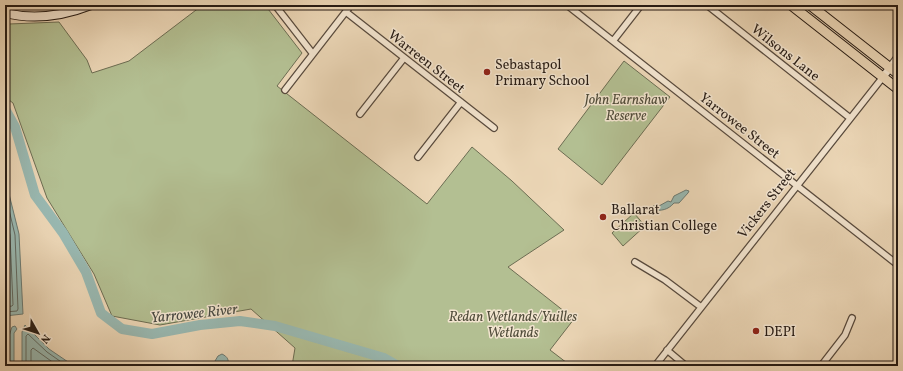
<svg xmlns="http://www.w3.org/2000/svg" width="903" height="371" font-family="Vollkorn,serif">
<rect width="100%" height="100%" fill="#ecd7b7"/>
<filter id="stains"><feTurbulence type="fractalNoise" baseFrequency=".005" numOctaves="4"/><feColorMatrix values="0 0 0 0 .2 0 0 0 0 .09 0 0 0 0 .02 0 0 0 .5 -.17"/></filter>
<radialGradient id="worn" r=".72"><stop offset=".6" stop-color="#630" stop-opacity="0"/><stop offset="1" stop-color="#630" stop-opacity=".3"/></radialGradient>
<!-- green -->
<path fill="#b3bf92" stroke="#6c6d53" d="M199 5H265L302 53 277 86 427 204 472 147 512 181 564 230 508 267 574 319 550 350 571 366H292L295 348 251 309 160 325 112 316 94 274 47 198 13 103 5 97V23L9 24 59 22 87 60 92 73 129 61 200 7Z
M624 61 670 97 602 185 558 149Z
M634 213 645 226 623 246 612 233Z"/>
<!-- water -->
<path fill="#99b9b2" stroke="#6b7a73" d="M5 178 19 234 23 314 5 316Z
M686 190 689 191 688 193 679 203H674C668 210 661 211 653 210V206H659L668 201 671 202 674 196Z
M25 325 49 349 74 366H22V332Z
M15 326 17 329 14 333V366H5V341L9 336 12 327Z
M222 354C228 357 229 360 228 366H212L218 356Z"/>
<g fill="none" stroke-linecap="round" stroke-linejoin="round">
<!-- shore -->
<path stroke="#606a63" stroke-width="1" d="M5 193 15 235 18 309 17 311 5 312
M5 211 10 235 13 305 12 306 5 307
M26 366V336L28 334 47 352 67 366
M31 366V350L33 348 58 366"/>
<!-- river -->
<path stroke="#99b9b2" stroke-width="10" d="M5 109 15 127 35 195 63 233 86 272 101 313 122 329 152 334 200 325 240 321 275 326 384 358 398 366"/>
<!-- minor casing -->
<g stroke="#584a3d" stroke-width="8">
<path id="minor" d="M275 5 313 54
M567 5 898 265
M707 5 850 118
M346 12 494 128
M613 41 641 5
M285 90 351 5
M360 114 404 58
M418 157 461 102
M635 262 665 280 701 307
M667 350 686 366
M655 366 883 77
M821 366 845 335 852 318"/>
</g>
<!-- tertiary casing -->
<g stroke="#584a3d" stroke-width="9">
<path id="tertiary" d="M883 77 898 57"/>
</g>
<!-- secondary casing -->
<g stroke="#261b14" stroke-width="10">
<path id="secondary" d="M5 13C34 20 63 16 91 5"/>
</g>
<!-- trunk casing -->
<g stroke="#261b14" stroke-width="11">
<path id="trunk" d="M791 5 898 89
M810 5 898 74"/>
</g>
<!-- minor -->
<use href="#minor" stroke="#f3e5d0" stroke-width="5.5"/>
<!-- tertiary -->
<use href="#tertiary" stroke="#f3e5d0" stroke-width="7"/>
<!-- secondary -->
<use href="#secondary" stroke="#f3e5d0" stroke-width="8"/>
<!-- trunk -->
<use href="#trunk" stroke="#ecd7b7" stroke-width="9"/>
</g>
<!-- markers -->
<g fill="#8f2418" stroke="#f3e5d0" stroke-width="1.5">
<circle cx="487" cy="72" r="4"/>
<circle cx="603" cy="217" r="4"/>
<circle cx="756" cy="331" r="4"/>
</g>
<g text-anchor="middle" stroke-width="3" stroke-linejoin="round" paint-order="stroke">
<!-- street labels -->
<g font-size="14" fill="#261b14" stroke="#f3e5d0">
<text transform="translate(786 52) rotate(38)" y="5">Wilsons Lane</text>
<text transform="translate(427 61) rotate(38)" y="5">Warreen Street</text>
<text transform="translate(740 125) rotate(38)" y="5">Yarrowee Street</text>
<text transform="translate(766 203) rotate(-52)" y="5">Vickers Street</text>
</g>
<!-- poi labels -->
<g font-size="14" fill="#261b14" stroke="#f3e5d0" text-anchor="start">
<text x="495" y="69">Sebastapol<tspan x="495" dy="16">Primary School</tspan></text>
<text x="611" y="214">Ballarat<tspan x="611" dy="16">Christian College</tspan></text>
<text x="764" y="336">DEPI</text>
</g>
<!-- park labels -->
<g font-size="14" font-style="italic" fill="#504c3a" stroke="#f3e5d0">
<text x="626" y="104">John Earnshaw<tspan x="626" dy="16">Reserve</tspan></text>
<text x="513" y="321">Redan Wetlands/Yuilles<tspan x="513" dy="16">Wetlands</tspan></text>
</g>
<!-- water labels -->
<g font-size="15" font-style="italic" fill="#484a43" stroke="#f3e5d0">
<text transform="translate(194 313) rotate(-6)" y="5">Yarrowee River</text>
</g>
</g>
<!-- margin -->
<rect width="903" height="371" fill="none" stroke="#ecd7b7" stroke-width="20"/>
<rect x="6" y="6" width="891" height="359" fill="none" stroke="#261b14" stroke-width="2"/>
<rect x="10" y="10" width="883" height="351" fill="none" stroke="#261b14"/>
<!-- north arrow -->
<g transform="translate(38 333) rotate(129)" stroke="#f3e5d0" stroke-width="3" paint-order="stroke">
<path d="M0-3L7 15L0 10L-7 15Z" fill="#261b14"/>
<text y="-6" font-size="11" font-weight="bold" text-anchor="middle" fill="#261b14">N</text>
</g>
<rect width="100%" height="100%" filter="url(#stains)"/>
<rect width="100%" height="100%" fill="url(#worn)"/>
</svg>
